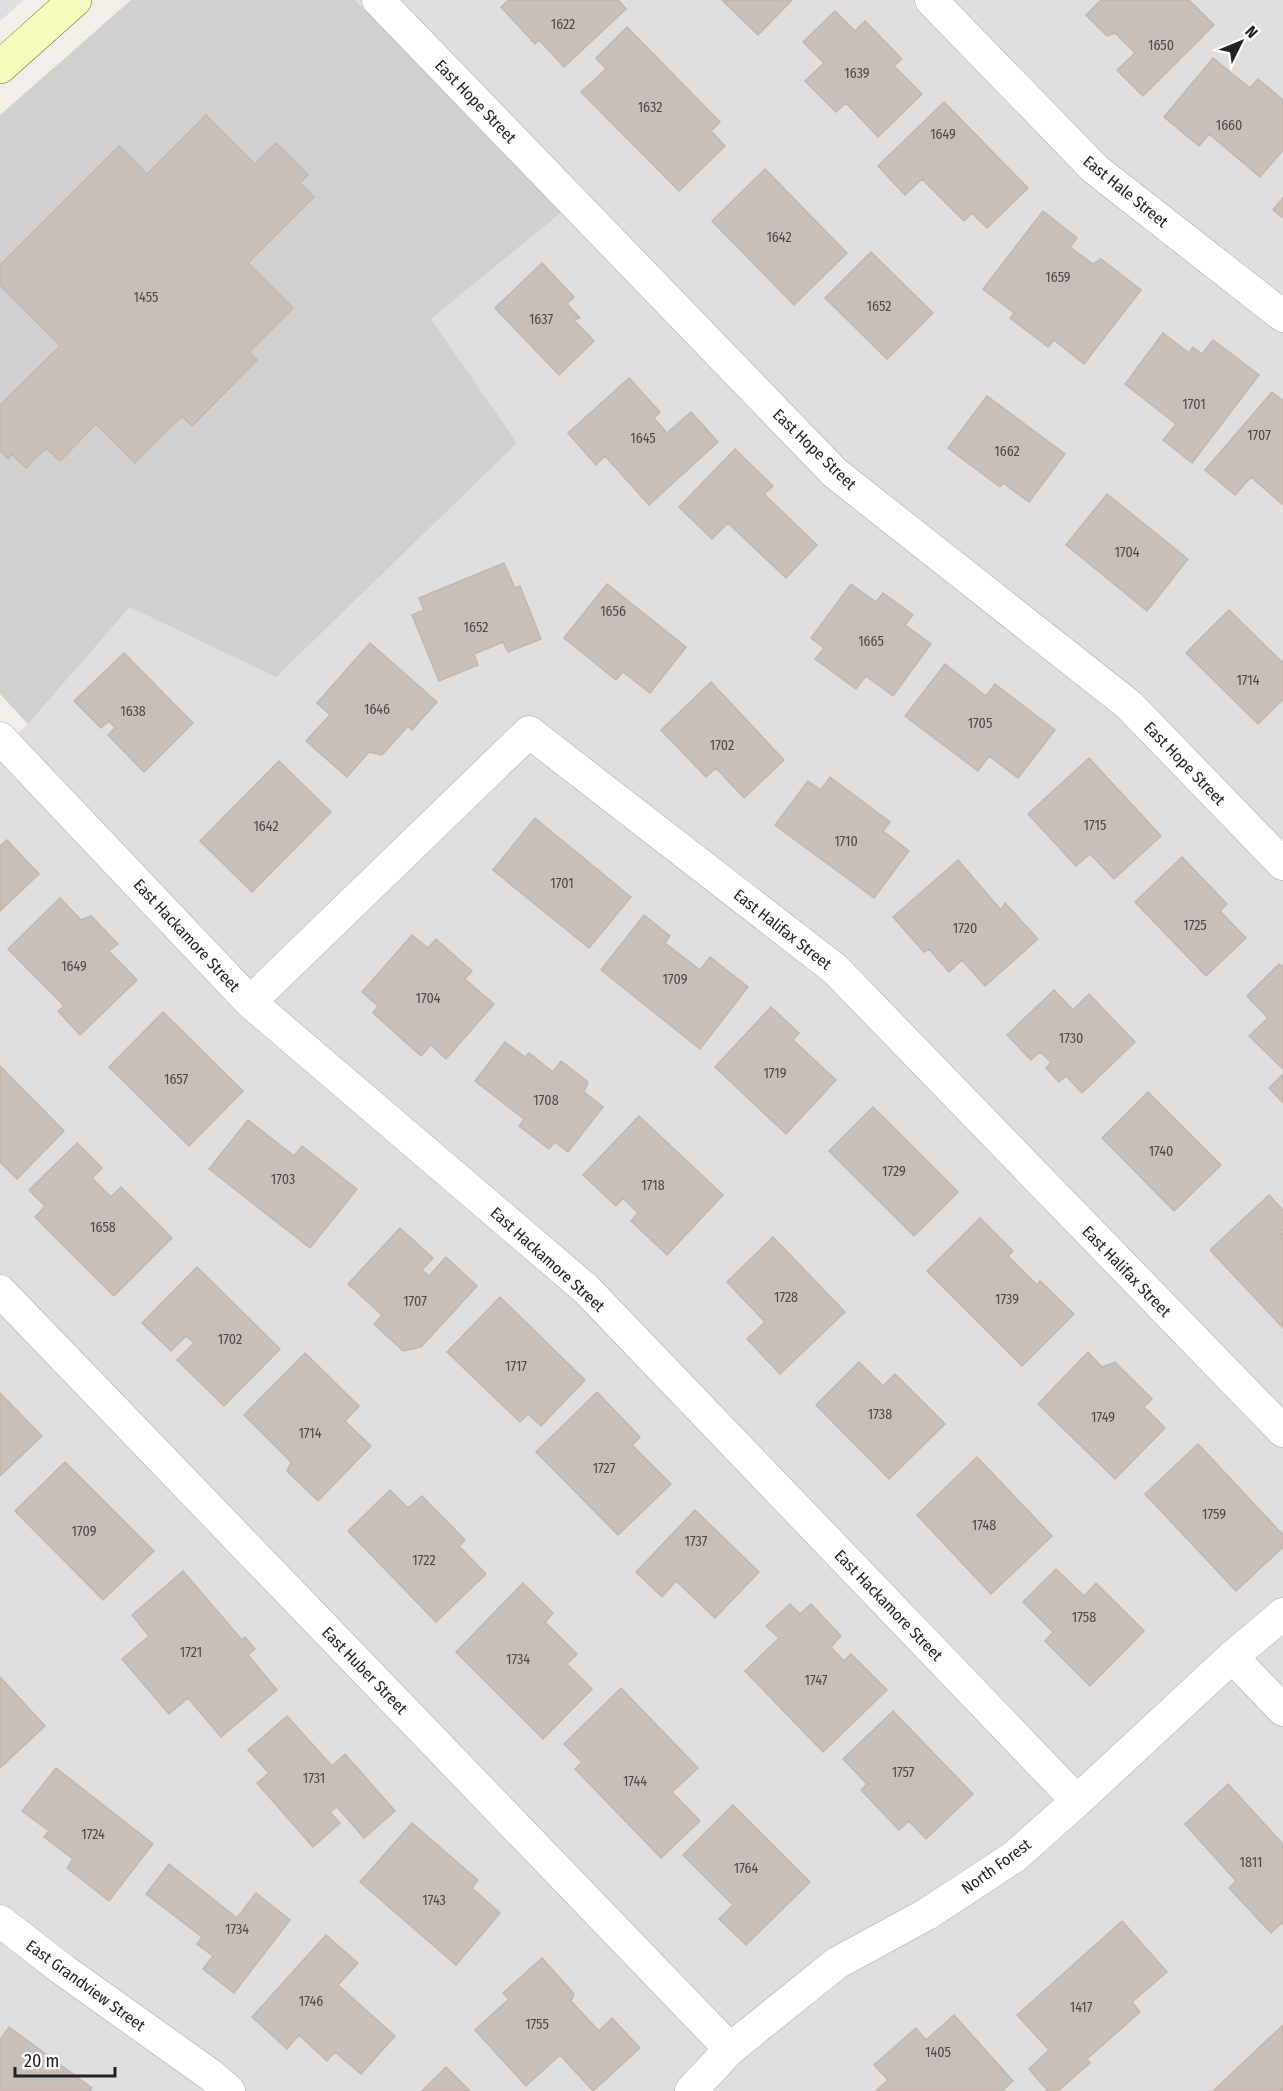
<svg xmlns="http://www.w3.org/2000/svg" width="1283" height="2091" font-family="'Fira Sans Condensed',sans-serif">
<rect width="100%" height="100%" fill="#f2efe9"/>
<!-- residential -->
<path fill="#e0dfdf" d="M0 0H24L0 21Z
M355 0H1283V2091H0V750L28 724 130 607 431 319 562 211Z"/>
<!-- religious -->
<path fill="#d0d0d0" d="M131 0H355L563 211 431 319 517 443 276 677 130 607 28 724 0 694V115Z"/>
<!-- building -->
<path fill="#c7bfb8" stroke="#c4b6ab" stroke-width="1.5" d="M509 0H618L626 9 564 67 539 40 535 44 501 7Z
M722 0H792L758 35Z
M1101 0H1189L1214 25 1143 96 1117 70 1135 53 1115 33 1107 36 1086 15Z
M835 11 855 31 865 21 902 59 894 66 922 94 878 137 846 103 836 112 805 81 824 63 803 42Z
M627 27 720 122 711 131 725 146 679 191 581 92 606 69 596 58Z
M1213 58 1250 88 1258 79 1283 100V150L1260 177 1209 134 1199 146 1164 117Z
M944 102 1028 188 987 228 972 213 964 221 922 179 905 195 878 166Z
M206 115 255 164 276 143 308 175 300 183 314 197 248 263 293 308 249 352 257 360 192 426 182 416 135 463 96 424 60 461 46 448 26 468 12 454 8 459 0 451V405L60 346 0 285V265L119 146 147 174Z
M765 169 847 253 794 305 712 221Z
M1283 198V218L1273 210Z
M1043 211 1077 238 1070 247 1093 264 1101 259 1141 290 1084 364 1054 340 1048 347 1010 318 1014 313 983 289Z
M871 252 933 313 887 359 825 298Z
M542 263 574 297 567 304 580 318 574 320 594 341 559 375 495 308Z
M1163 333 1189 353 1193 347 1202 354 1213 340 1259 375 1192 463 1163 440 1176 424 1125 384Z
M629 378 660 412 654 418 667 433 691 412 718 442 649 505 605 456 596 465 568 433Z
M1272 392 1283 401V505L1251 477 1235 495 1205 470Z
M987 396 1065 454 1029 502 1003 483 1000 487 948 448Z
M735 449 773 486 764 494 817 545 786 578 728 523 712 539 679 507Z
M1107 494 1188 559 1147 611 1066 545Z
M504 563 515 588 520 586 541 639 508 652 503 642 474 654 478 665 439 681 412 615 424 610 419 598Z
M607 584 686 647 650 693 623 672 616 680 564 638Z
M851 584 876 602 883 593 913 615 905 625 931 644 893 696 866 676 856 689 815 659 824 648 811 638Z
M1229 610 1282 662 1283 661V699L1258 724 1186 653Z
M370 643 437 702 412 730 408 726 382 755 369 752 347 777 306 741 330 715 317 703Z
M124 653 193 723 144 772 108 735 115 728 109 721 101 728 74 701Z
M945 664 986 696 995 684 1055 730 1018 778 989 756 978 771 905 716Z
M711 682 784 760 744 798 716 768 706 777 661 730Z
M1089 758 1161 836 1114 879 1090 854 1076 866 1028 814Z
M279 761 331 812 252 892 200 841Z
M830 777 890 822 883 831 909 851 874 898 775 825 808 781 821 790Z
M535 818 631 897 589 948 493 870Z
M7 840 39 874 0 911V846Z
M1182 857 1227 904 1220 911 1246 938 1206 976 1135 902Z
M958 860 1001 910 1005 903 1038 939 985 986 962 960 949 972 929 949 924 952 893 917Z
M60 898 81 920 91 916 118 944 109 951 137 980 80 1035 58 1011 64 1006 8 949Z
M644 915 670 936 665 943 700 970 710 957 748 987 700 1049 601 970Z
M412 935 428 948 436 939 472 971 465 979 494 1004 446 1059 431 1045 421 1056 373 1013 378 1006 362 992Z
M1279 964 1283 967V1069L1249 1036 1268 1018 1247 996Z
M1054 990 1073 1010 1089 994 1135 1042 1082 1093 1066 1076 1059 1082 1046 1068 1051 1062 1040 1052 1031 1060 1007 1035Z
M771 1007 799 1033 793 1040 836 1080 786 1134 715 1067Z
M163 1012 243 1091 189 1146 109 1067Z
M505 1042 525 1057 529 1053 553 1072 561 1061 588 1082 584 1092 603 1107 568 1152 555 1142 549 1149 519 1126 524 1119 475 1081Z
M0 1066 64 1131 17 1179 0 1162Z
M1283 1074V1103L1269 1088Z
M1148 1092 1221 1165 1174 1211 1102 1138Z
M873 1107 958 1192 914 1236 829 1151Z
M639 1116 723 1195 667 1255 631 1221 638 1213 623 1198 616 1206 583 1175Z
M248 1120 294 1156 302 1146 357 1189 310 1248 209 1169Z
M77 1143 102 1168 92 1178 111 1197 121 1187 172 1238 114 1296 35 1217 45 1206 29 1190Z
M1269 1195 1283 1210V1230L1281 1232 1283 1235V1328L1210 1250Z
M980 1218 1013 1251 1008 1256 1037 1285 1040 1281 1074 1314 1022 1366 927 1271Z
M400 1228 433 1258 422 1270 429 1276 446 1257 477 1286 421 1347 403 1351 374 1324 382 1315 348 1284Z
M773 1237 845 1312 780 1374 747 1339 765 1322 727 1282Z
M197 1267 280 1349 224 1406 177 1360 194 1343 186 1336 171 1351 142 1323Z
M500 1297 585 1380 541 1426 528 1414 520 1422 447 1352Z
M1088 1352 1102 1367 1115 1362 1152 1399 1144 1407 1165 1428 1115 1479 1038 1404Z
M305 1353 359 1406 345 1421 371 1446 318 1501 287 1471 291 1462 244 1415Z
M859 1362 883 1386 895 1374 945 1424 889 1479 816 1405Z
M597 1392 640 1437 632 1445 671 1484 618 1535 536 1452Z
M0 1393 42 1436 0 1476Z
M1198 1444 1283 1535V1547L1236 1591 1145 1494Z
M977 1457 1052 1536 991 1594 917 1515Z
M65 1462 154 1551 103 1600 15 1511Z
M390 1490 408 1508 422 1496 465 1540 459 1546 486 1574 436 1622 348 1531Z
M695 1510 759 1572 715 1618 676 1581 662 1597 636 1572Z
M1056 1569 1084 1596 1096 1583 1144 1631 1090 1686 1045 1641 1053 1632 1023 1602Z
M183 1571 242 1640 245 1637 255 1649 248 1655 277 1690 221 1737 188 1698 169 1714 122 1659 149 1636 132 1615Z
M523 1583 553 1613 545 1622 577 1654 567 1664 592 1689 543 1739 456 1652Z
M790 1604 800 1614 811 1604 841 1636 831 1647 844 1661 851 1654 887 1690 823 1752 745 1671 779 1638 766 1626Z
M0 1677 45 1726 0 1768Z
M621 1688 698 1768 672 1792 700 1821 661 1858 575 1769 582 1762 564 1744Z
M893 1711 973 1794 926 1839 909 1821 899 1830 861 1790 867 1784 843 1759Z
M287 1716 332 1766 345 1754 395 1811 364 1838 337 1807 330 1812 340 1823 313 1847 257 1783 269 1773 248 1750Z
M56 1768 153 1844 109 1901 67 1868 73 1859 44 1837 49 1831 22 1811Z
M1228 1784 1283 1844V1922L1271 1933 1229 1888 1236 1881 1185 1824Z
M733 1805 810 1882 746 1945 719 1919 733 1905 683 1855Z
M412 1823 478 1880 472 1888 500 1913 456 1965 360 1882Z
M169 1864 237 1918 256 1893 290 1920 234 1993 203 1969 213 1956 197 1944 202 1937 146 1894Z
M1122 1921 1167 1972 1132 2002 1140 2012 1087 2059 1090 2063 1058 2091H1048L1029 2069 1049 2050 1017 2015Z
M326 1935 358 1963 338 1985 395 2036 361 2074 335 2052 327 2061 299 2035 287 2049 252 2017Z
M542 1958 574 1994 571 2001 599 2031 612 2018 640 2048 593 2091 560 2055 526 2086 475 2030 509 1999 503 1993Z
M954 2015 1013 2081 1002 2091H876L888 2080 874 2065 916 2028 926 2040Z
M1283 2025V2091H1213Z
M9 2027 92 2088 90 2091H0V2040Z
M446 2067 470 2091H422Z"/>
<g fill="none" stroke-linecap="round" stroke-linejoin="round">
<!-- street casing -->
<g stroke="#a9a9a9" stroke-width="33">
<path id="street" d="M378 0 835 473 1129 705 1283 864
M931 0 1095 169 1283 316
M0 738 250 1002 586 1289 1077 1801
M250 1002 529 732 835 969 1283 1431
M0 1291 730 2049
M1232 1657 1283 1710
M0 1921 62 1969 212 2076 229 2091
M691 2091 730 2049 837 1963 927 1914 1014 1857 1077 1801 1232 1657 1283 1614"/>
</g>
<!-- secondary casing -->
<g stroke="#707d05" stroke-width="34">
<path id="secondary" d="M0 67 75 0"/>
</g>
<!-- street -->
<use href="#street" stroke="#fff" stroke-width="32"/>
<!-- secondary -->
<use href="#secondary" stroke="#f7fabf" stroke-width="33"/>
</g>
<g text-anchor="middle" stroke-width="4.5" stroke-linejoin="round" paint-order="stroke">
<!-- number labels -->
<g font-size="14" fill="#4b4948">
<text x="563" y="29">1622</text>
<text x="1161" y="50">1650</text>
<text x="857" y="78">1639</text>
<text x="650" y="112">1632</text>
<text x="1229" y="130">1660</text>
<text x="943" y="139">1649</text>
<text x="779" y="242">1642</text>
<text x="1058" y="282">1659</text>
<text x="146" y="302">1455</text>
<text x="879" y="311">1652</text>
<text x="541" y="324">1637</text>
<text x="1194" y="409">1701</text>
<text x="1259" y="440">1707</text>
<text x="643" y="443">1645</text>
<text x="1007" y="456">1662</text>
<text x="1127" y="557">1704</text>
<text x="613" y="616">1656</text>
<text x="476" y="632">1652</text>
<text x="871" y="646">1665</text>
<text x="1248" y="685">1714</text>
<text x="377" y="714">1646</text>
<text x="133" y="716">1638</text>
<text x="980" y="728">1705</text>
<text x="722" y="750">1702</text>
<text x="1095" y="830">1715</text>
<text x="266" y="831">1642</text>
<text x="846" y="846">1710</text>
<text x="562" y="888">1701</text>
<text x="1195" y="930">1725</text>
<text x="965" y="933">1720</text>
<text x="74" y="971">1649</text>
<text x="675" y="984">1709</text>
<text x="428" y="1003">1704</text>
<text x="1071" y="1043">1730</text>
<text x="775" y="1078">1719</text>
<text x="176" y="1084">1657</text>
<text x="546" y="1105">1708</text>
<text x="1161" y="1156">1740</text>
<text x="894" y="1176">1729</text>
<text x="283" y="1184">1703</text>
<text x="653" y="1190">1718</text>
<text x="103" y="1232">1658</text>
<text x="786" y="1302">1728</text>
<text x="1007" y="1304">1739</text>
<text x="415" y="1306">1707</text>
<text x="230" y="1344">1702</text>
<text x="516" y="1371">1717</text>
<text x="880" y="1419">1738</text>
<text x="1103" y="1422">1749</text>
<text x="310" y="1438">1714</text>
<text x="604" y="1473">1727</text>
<text x="1214" y="1519">1759</text>
<text x="984" y="1530">1748</text>
<text x="84" y="1536">1709</text>
<text x="696" y="1546">1737</text>
<text x="424" y="1565">1722</text>
<text x="1084" y="1622">1758</text>
<text x="191" y="1657">1721</text>
<text x="518" y="1664">1734</text>
<text x="816" y="1685">1747</text>
<text x="903" y="1777">1757</text>
<text x="314" y="1783">1731</text>
<text x="635" y="1786">1744</text>
<text x="93" y="1839">1724</text>
<text x="1251" y="1867">1811</text>
<text x="746" y="1873">1764</text>
<text x="434" y="1905">1743</text>
<text x="237" y="1934">1734</text>
<text x="311" y="2006">1746</text>
<text x="1081" y="2012">1417</text>
<text x="537" y="2029">1755</text>
<text x="938" y="2057">1405</text>
</g>
<!-- street labels -->
<g font-size="16" fill="#222" stroke="#fff">
<text transform="translate(476 101) rotate(46)" y="6">East Hope Street</text>
<text transform="translate(1126 191) rotate(39)" y="6">East Hale Street</text>
<text transform="translate(815 449) rotate(44)" y="6">East Hope Street</text>
<text transform="translate(1185 763) rotate(46)" y="6">East Hope Street</text>
<text transform="translate(783 929) rotate(38)" y="6">East Halifax Street</text>
<text transform="translate(187 935) rotate(47)" y="6">East Hackamore Street</text>
<text transform="translate(548 1259) rotate(42)" y="6">East Hackamore Street</text>
<text transform="translate(1127 1271) rotate(46)" y="6">East Halifax Street</text>
<text transform="translate(889 1605) rotate(46)" y="6">East Hackamore Street</text>
<text transform="translate(365 1670) rotate(46)" y="6">East Huber Street</text>
<text transform="translate(996 1866) rotate(-36)" y="6">North Forest</text>
<text transform="translate(86 1985) rotate(36)" y="6">East Grandview Street</text>
</g>
</g>
<!-- north arrow -->
<g transform="translate(1241 42) rotate(47)" stroke="#ffffff" stroke-width="4.5" paint-order="stroke">
<path d="M0-4.5L10 22L0 15L-10 22Z" fill="#222222"/>
<text y="-9" font-size="16" font-weight="bold" text-anchor="middle" fill="#222222">N</text>
</g>
<!-- scale -->
<path d="M15 2067v9h100v-9" fill="none" stroke="#222222" stroke-width="3"/>
<text x="24" y="2067" font-size="18" fill="#222222" stroke="#ffffff" stroke-width="4.5" paint-order="stroke">20 m</text>
</svg>
